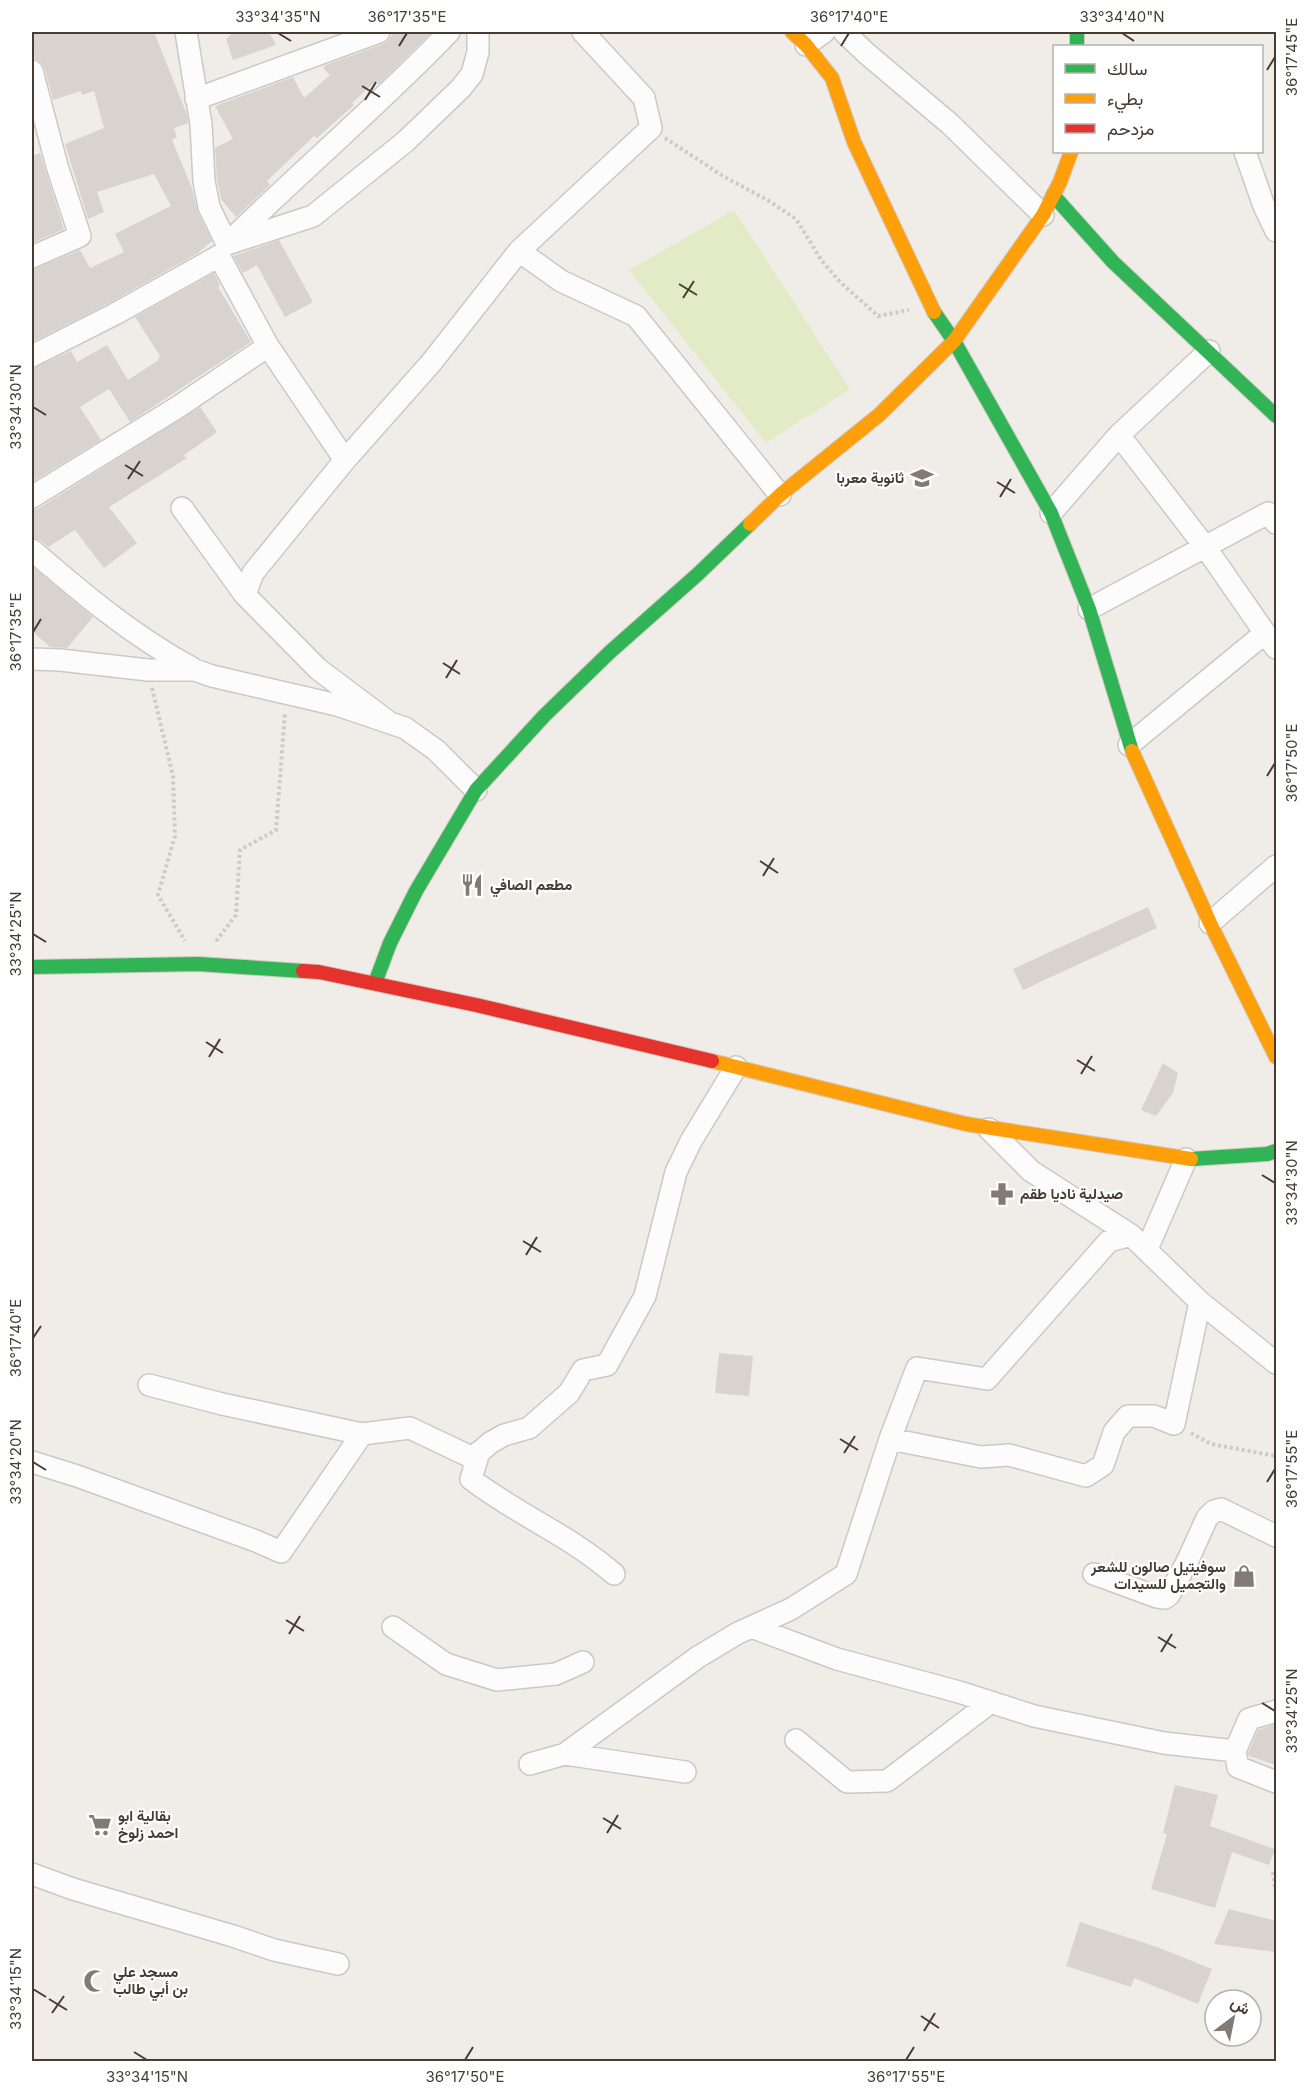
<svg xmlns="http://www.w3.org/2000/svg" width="1308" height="2093" font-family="Inter,Vazirmatn,sans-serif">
<rect width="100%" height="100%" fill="#f0ece8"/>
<!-- green -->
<path fill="#e3ebc6" d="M734 210 850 389 766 443 629 270Z"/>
<!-- building -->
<path fill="#d8d3cf" d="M32 32H154L187 115 188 123 174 128 177 137 172 140 192 188 198 213 212 241 198 253 109 303 32 342V270L80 250 90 268 124 252 115 234 171 206 154 174 97 192 104 212 88 219 65 144 104 128 94 91 82 95 81 91 53 100 44 67 41 62 35 59 32 48Z
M234 32H269L276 45 233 60 226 39Z
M394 32H432L379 84 376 81 352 103 354 105 317 138 314 136 267 181 270 185 236 217 221 199 217 180 215 148 233 139 215 106 293 77 304 98 330 75 323 68 326 65 383 44 388 41Z
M40 153 64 229 32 243V156Z
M279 240 313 302 285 317 257 265 243 273 233 256Z
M214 273 220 285 218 287 251 342 130 422 109 389 80 407 101 440 32 482V369L71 351 77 362 107 345 128 380 159 360 158 358 160 356 135 317Z
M200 407 217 432 184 455 187 458 109 507 137 543 104 568 75 530 48 547 40 540 32 538V510L39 508Z
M32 566 93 617 67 648 50 647 32 631Z
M1148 907 1157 928 1023 990 1013 969Z
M1163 1063 1178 1073 1173 1093 1156 1116 1141 1110Z
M719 1353 753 1356 749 1396 715 1393Z
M1276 1724V1765L1249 1756 1248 1753 1258 1730Z
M1175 1785 1218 1795 1210 1826 1275 1849 1269 1865 1232 1852 1215 1908 1151 1889 1167 1834 1163 1833Z
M1229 1909 1276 1921V1952L1214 1944Z
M1080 1922 1157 1947 1212 1969 1198 2004 1134 1978 1131 1987 1066 1966Z"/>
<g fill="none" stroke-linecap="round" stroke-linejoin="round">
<!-- street casing -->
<g stroke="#ccc8c4" stroke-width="24">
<path id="street" d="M186 32 201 124 204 181 209 207 227 244 313 216 406 141 461 88 472 74 478 52V32
M844 32 866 53 950 124 1043 215
M806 45 824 32
M32 71 57 166 80 236 32 257
M196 99 379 32
M1245 152 1264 206 1276 231
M230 241C302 170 379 105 449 32
M519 251 561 281 636 316 780 495
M32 356 115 314 219 256 268 346 345 460
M1119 435 1206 548 1265 633 1129 745
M32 497 178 407 268 346
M182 508 245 595
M1051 513 1119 435 1209 351
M32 550C83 594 133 636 192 668
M1089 609 1268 513 1276 523
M1265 633 1276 648
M32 659 60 660 148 670H195L212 676 337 705 405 728 436 750 476 790
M390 723 318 669 245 595 253 573 345 460 431 363 519 251 651 128 644 98 583 32
M1210 923 1276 866
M989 1129 1031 1171 1131 1235 1200 1302 1276 1363
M1147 1249 1186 1159
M149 1385 222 1404 362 1434
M890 1439 981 1457 1009 1455 1086 1476 1103 1465 1114 1432 1128 1416H1154L1174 1424 1200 1302
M479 1452 471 1479C516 1514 571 1536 614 1574
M32 1462 77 1476 256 1541 281 1552 362 1434 410 1428 473 1458 490 1443 504 1435 529 1428 569 1393 583 1370 607 1365 645 1296 676 1172 691 1141 736 1067
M1094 1574 1157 1597 1165 1598 1169 1595 1187 1562 1207 1518 1214 1511 1221 1509 1276 1536
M393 1627 446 1664 497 1680 556 1674 583 1662
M754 1628 837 1659 959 1692 1034 1716 1164 1743 1235 1751 1249 1719 1276 1711
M796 1740 847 1782 887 1781 991 1702
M1235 1751 1238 1767 1276 1782
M565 1754 685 1772
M530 1764 565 1754 698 1657 738 1633 791 1609 846 1574 890 1439 917 1368 987 1379 1109 1241 1131 1235
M32 1874 73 1889 233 1936 274 1950 338 1964"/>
</g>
<!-- fast casing -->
<g stroke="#d1c9c0" stroke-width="16">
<path id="fast" d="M1077 32V46
M1053 195 1113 262 1276 416
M934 312 954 341 1051 513 1089 609 1132 751
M32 967 198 964 303 971
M375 983 390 943 416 891 476 790 544 716 610 652 698 574 750 524
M1191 1159 1267 1154 1276 1151"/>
</g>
<!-- slow casing -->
<g stroke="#d1c9c0" stroke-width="16">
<path id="slow" d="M792 32 806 45 832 78 854 142 934 312
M750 524 780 495 879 415 954 341 1043 215 1060 182 1071 152
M1132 751 1210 923 1276 1057
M712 1061 966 1124 1191 1159"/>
</g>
<!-- jam casing -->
<g stroke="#d1c9c0" stroke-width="16">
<path id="jam" d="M303 971 319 972 476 1005 712 1061"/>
</g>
<!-- path -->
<path stroke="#cecac6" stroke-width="4" stroke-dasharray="3 3" stroke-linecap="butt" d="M665 138 723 176 769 201 796 219 822 261 840 282 878 316 909 310
M152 688 173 776 175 836 158 895 185 941
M216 941 236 915 240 850 276 830 285 713
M1191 1433 1211 1444 1276 1456
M1273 1872 1276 1894"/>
<!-- street -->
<use href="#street" stroke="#fdfcfc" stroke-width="21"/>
<!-- fast -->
<use href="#fast" stroke="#30b455" stroke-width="14"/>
<!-- slow -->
<use href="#slow" stroke="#ff9f0a" stroke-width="14"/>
<!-- jam -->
<use href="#jam" stroke="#e5322d" stroke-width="14"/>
</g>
<!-- ticks -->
<path fill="none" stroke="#463c34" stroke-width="2" d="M278 33 291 41M1122 33 1134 41M399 46 407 33M841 46 849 33M1267 70 1275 57M362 86 380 97M365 100 376 82M679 284 697 295M683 298 694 281M33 407 46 415M125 465 143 476M128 479 140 461M997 482 1015 493M1000 497 1011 479M33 632 41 619M443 663 460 674M446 678 457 660M1267 776 1275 763M760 861 778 873M763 876 774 858M33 934 46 942M206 1042 223 1053M209 1057 220 1039M1077 1060 1095 1071M1081 1074 1092 1056M1262 1175 1275 1183M523 1241 541 1252M526 1255 537 1237M33 1338 41 1326M840 1439 858 1450M844 1453 855 1436M33 1462 46 1470M1267 1482 1275 1469M286 1620 304 1631M289 1634 300 1616M1158 1637 1176 1648M1161 1652 1172 1634M1262 1703 1275 1711M603 1818 621 1829M607 1833 618 1815M33 1989 46 1997M49 1999 67 2010M52 2013 64 1996M921 2016 939 2028M924 2031 935 2013M134 2052 147 2060M465 2060 473 2047M906 2060 914 2047"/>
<!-- icons -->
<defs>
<g id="school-bare" transform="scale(1.8)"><path d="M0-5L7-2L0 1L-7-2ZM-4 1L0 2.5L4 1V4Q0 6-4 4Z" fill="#827a73" stroke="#fff" stroke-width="2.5" paint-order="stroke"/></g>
<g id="restaurant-bare" transform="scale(1.8)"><path d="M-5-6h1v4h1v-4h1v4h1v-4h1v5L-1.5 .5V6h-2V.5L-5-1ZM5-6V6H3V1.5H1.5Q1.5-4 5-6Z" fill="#827a73" stroke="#fff" stroke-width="2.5" paint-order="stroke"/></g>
<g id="pharmacy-bare" transform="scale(1.8)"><path d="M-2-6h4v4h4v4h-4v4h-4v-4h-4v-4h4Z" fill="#827a73" stroke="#fff" stroke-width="2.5" paint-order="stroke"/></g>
<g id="shop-bare" transform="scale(1.8)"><path d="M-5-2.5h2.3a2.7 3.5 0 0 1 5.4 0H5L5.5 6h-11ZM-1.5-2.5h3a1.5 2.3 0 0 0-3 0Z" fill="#827a73" stroke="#fff" stroke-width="2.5" paint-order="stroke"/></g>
<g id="supermarket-bare" transform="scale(1.8)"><path d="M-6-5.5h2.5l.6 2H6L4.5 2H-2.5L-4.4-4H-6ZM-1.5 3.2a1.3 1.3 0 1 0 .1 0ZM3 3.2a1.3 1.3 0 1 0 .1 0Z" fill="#827a73" stroke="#fff" stroke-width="2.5" paint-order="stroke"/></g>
<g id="mosque-bare" transform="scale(1.8)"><path d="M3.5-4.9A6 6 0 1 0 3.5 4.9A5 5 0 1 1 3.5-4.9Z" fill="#827a73" stroke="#fff" stroke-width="2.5" paint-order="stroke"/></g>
</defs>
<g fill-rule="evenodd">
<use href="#school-bare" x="922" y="478"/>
<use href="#restaurant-bare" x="472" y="885"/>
<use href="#pharmacy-bare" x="1002" y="1194"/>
<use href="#shop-bare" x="1244" y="1576"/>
<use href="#supermarket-bare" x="100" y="1825"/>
<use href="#mosque-bare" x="95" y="1981"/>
</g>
<g text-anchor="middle" stroke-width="4.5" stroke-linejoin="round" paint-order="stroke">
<!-- poi labels -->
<g font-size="15" font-weight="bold" fill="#463c34" stroke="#fff" text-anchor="start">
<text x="904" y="483" text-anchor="end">ثانوية معربا</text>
<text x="490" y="890">مطعم الصافي</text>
<text x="1020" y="1199">صيدلية ناديا طقم</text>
<text x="1226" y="1572" text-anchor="end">سوفيتيل صالون للشعر<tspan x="1226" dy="17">والتجميل للسيدات</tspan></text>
<text x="118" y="1821">بقالية ابو<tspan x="118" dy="17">احمد زلوخ</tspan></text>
<text x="113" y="1977">مسجد علي<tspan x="113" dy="17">بن أبي طالب</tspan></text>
</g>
</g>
<!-- border -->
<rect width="1308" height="2093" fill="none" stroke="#ffffff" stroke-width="66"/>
<!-- legend -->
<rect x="1053" y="45" width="210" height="108" fill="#ffffff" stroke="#b5b1ae" stroke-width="1.5"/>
<rect x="1065" y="64" width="30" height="9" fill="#30b455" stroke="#b5b1ae" stroke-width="1.5"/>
<text x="1107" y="75" font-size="18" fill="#463c34">سالك</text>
<rect x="1065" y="94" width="30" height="9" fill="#ff9f0a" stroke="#b5b1ae" stroke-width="1.5"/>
<text x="1107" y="105" font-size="18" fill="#463c34">بطيء</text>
<rect x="1065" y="124" width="30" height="9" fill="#e5322d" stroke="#b5b1ae" stroke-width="1.5"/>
<text x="1107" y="135" font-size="18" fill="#463c34">مزدحم</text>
<!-- north arrow -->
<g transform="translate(1233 2018) rotate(32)"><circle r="28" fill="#ffffff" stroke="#b5b1ae" stroke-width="1.5"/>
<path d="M0-4.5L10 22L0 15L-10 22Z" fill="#827a73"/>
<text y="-9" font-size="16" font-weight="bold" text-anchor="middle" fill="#463c34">ش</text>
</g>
<rect x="33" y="33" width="1242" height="2027" fill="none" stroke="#463c34" stroke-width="2"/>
<g font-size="15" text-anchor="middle" fill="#463c34">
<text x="278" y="22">33°34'35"N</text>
<text x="407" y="22">36°17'35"E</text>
<text x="849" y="22">36°17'40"E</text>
<text x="1122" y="22">33°34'40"N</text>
<text transform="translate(1292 57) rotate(-90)" y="5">36°17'45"E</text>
<text transform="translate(16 407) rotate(-90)" y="5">33°34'30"N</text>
<text transform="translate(16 632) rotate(-90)" y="5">36°17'35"E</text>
<text transform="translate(1292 763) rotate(-90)" y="5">36°17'50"E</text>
<text transform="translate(16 934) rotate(-90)" y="5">33°34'25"N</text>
<text transform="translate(1292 1183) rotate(-90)" y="5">33°34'30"N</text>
<text transform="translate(16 1338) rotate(-90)" y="5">36°17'40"E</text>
<text transform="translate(16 1462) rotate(-90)" y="5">33°34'20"N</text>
<text transform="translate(1292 1469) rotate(-90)" y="5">36°17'55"E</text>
<text transform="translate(1292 1711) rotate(-90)" y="5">33°34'25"N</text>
<text transform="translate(16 1989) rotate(-90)" y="5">33°34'15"N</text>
<text x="147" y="2082">33°34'15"N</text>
<text x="465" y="2082">36°17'50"E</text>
<text x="906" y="2082">36°17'55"E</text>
</g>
</svg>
